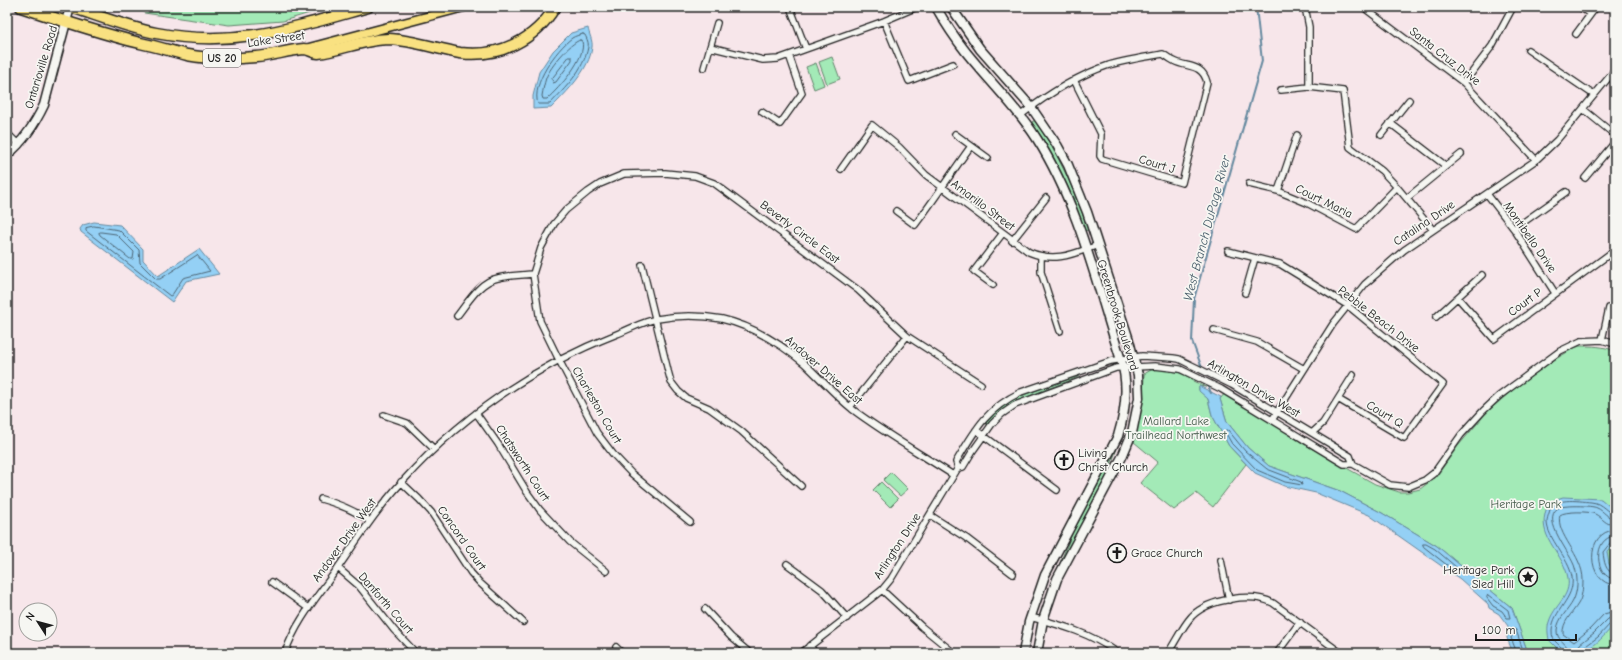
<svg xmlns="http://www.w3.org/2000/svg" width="1622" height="660" font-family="'Comic Neue',sans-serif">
<rect width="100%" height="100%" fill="#f7e6ea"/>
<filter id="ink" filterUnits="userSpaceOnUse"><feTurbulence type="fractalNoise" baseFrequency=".025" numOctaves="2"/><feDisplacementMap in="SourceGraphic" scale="8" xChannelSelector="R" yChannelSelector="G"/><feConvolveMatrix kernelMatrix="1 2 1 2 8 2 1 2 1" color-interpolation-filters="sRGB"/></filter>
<g filter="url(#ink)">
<!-- green -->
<path fill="#a3eab7" stroke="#60836a" d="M147 7H330L283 21 229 25 144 13Z
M832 57 840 79 827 84 819 62Z
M816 63 824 85 814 89 806 67Z
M1035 120C1058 154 1075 190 1088 230L1084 231C1071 192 1054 157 1032 122Z
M1580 346C1592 346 1604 346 1615 351V653H1528L1512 608 1437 546 1382 513 1340 491 1269 466 1248 448 1227 422 1220 399 1225 393 1304 444 1375 484 1399 492H1408L1420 489 1436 477 1458 446 1488 411 1515 388 1554 360 1574 348Z
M1163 369 1177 372 1194 379 1193 381 1206 387 1199 386V390L1208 399 1212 415 1229 446 1246 464 1213 507 1196 493 1174 510 1140 483 1158 462 1134 442 1143 400 1144 374 1151 370Z
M1080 376C1048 391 1011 397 987 424H985C992 403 1034 391 1053 385 1062 382 1072 377 1080 376Z
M1121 438 1107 475 1057 570 1074 529 1112 459Z
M891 472 908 489 900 496 883 480Z
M881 482 898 499 890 507 873 490Z"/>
<!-- water -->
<path fill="#94d0f5" stroke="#64889e" d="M588 28C589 34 593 41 592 47 590 69 566 93 551 108L533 109V96L539 72 553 51 571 33Z
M94 222 120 225 143 249V260L158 276 199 249 219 274 186 281 172 302 81 232 80 229 83 225Z
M1199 386 1221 397 1220 399 1227 422 1248 448 1269 466 1340 491 1382 513 1437 546 1512 608 1528 653H1513L1507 638 1508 626 1499 614 1489 608 1488 604 1460 579 1369 515 1316 493 1284 486 1255 473 1229 446 1212 415 1208 399 1199 391Z
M1563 497 1601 499 1615 511V543L1607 552 1609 564 1615 571V624C1598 642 1588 657 1561 652L1549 640C1548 634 1547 627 1549 622 1554 605 1571 597 1568 578 1564 554 1539 539 1545 514 1547 503 1553 500 1563 497Z"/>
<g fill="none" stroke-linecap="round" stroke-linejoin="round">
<!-- shore -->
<path stroke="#4c6473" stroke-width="1" d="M583 34 585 35C587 39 589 43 588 47 584 70 565 88 550 104H538C531 84 556 50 572 38 575 36 579 35 583 34Z
M580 40 582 41C587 58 559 88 547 99H543L542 96C543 90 544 84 546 78 550 67 570 43 580 40Z
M569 57H572V60L556 82 553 83 552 79Z
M94 226 119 230 139 250 140 263 156 279H160L197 255 210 271 183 278 172 295 170 296 86 231V228Z
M101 232 116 234 134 252 133 259H130L100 235 99 233Z
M1226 430H1228L1245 451 1267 469 1301 482 1302 485 1285 482 1257 470 1232 444 1225 432Z
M1615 525C1605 525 1603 518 1595 514 1590 511 1564 511 1560 515 1555 534 1583 555 1583 580 1583 588 1582 598 1578 604 1572 614 1562 622 1563 634L1574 642 1590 629 1604 614 1615 611
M1615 530C1584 531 1586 584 1615 585
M1615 536C1592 537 1594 578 1615 579
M1615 541 1611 542 1603 552C1604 561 1605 572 1615 574
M1423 544H1426L1435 549 1456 567V569H1452L1424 547Z
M1488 595 1508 610 1510 618H1507L1502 611 1493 606 1487 598Z
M1517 653 1511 638 1514 629 1516 630 1524 653
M1564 653C1563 644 1551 644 1552 630 1553 610 1575 599 1572 577 1569 558 1547 538 1547 522 1547 519 1548 516 1549 513 1552 496 1578 501 1591 502 1603 503 1606 513 1615 514
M1569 653C1569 643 1556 641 1557 630 1558 618 1568 611 1573 601 1578 591 1578 578 1575 568 1572 554 1540 520 1558 508 1562 505 1592 505 1597 508 1604 511 1607 518 1615 519
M1576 653 1580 644 1594 633 1608 619 1615 617
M1581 653 1583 648 1598 637 1611 623 1615 622"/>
<!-- stream -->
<path stroke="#64889e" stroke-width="2" d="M1202 368 1192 341 1194 299 1262 61 1256 7
M1207 384 1211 393"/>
<!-- street casing -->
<g stroke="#1c1c1c" stroke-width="8">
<path id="street" d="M790 7 806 49
M1305 7 1309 27V87
M1580 7 1590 14
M1367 10 1464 83 1536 160
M884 21 909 81 953 64
M1576 34 1596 7
M710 47 763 60 778 59 884 21 917 7
M1528 50 1594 95
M704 68 717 23
M1464 83 1492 46 1513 7
M1281 90 1309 87 1343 91 1350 147 1382 171 1397 187 1433 230
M1583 109 1615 135
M762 112 780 124 802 93 789 55
M1021 115C1048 94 1076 76 1109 65 1126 60 1145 57 1163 54 1166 56 1170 59 1174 61 1187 68 1202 63 1207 82L1182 183 1102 159 1100 156 1101 134 1074 80
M1390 123 1446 166
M7 133 19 145
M955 134 988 158
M1381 135 1409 100
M841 169 872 125 899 147 926 175 1029 252C1055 263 1073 254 1098 245
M1585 178 1615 142
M1249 184 1278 191 1307 203 1356 229 1397 187
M1278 191 1297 135
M1487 194 1514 229 1555 293
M1407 198 1461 154
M896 211 915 225C935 199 952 172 971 146
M1514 229 1566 192
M1012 241 1046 198
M1228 251 1280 264 1347 305 1443 384 1404 438 1338 399
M1041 257V272L1060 331
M642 265 668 371 671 382 678 391 686 398 709 408 741 431 801 486
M993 285 974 271 1003 233
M1245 293 1255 258
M1458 298 1494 339 1615 250
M457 316C468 302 480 281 498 278 510 275 522 275 533 274
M1436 317 1482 275
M1214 330 1257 342 1304 369
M1602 340 1609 308
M850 407 907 336
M476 413 498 444 527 492 540 510 570 542 606 571
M384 415 407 423 434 449
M1272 420 1333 324 1365 284 1404 250 1536 160 1557 140 1615 70
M976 430 1057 490
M1312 433 1323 423 1353 375
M958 468 956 462C975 430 986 409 1021 392L1111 361 1142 356 1173 358 1179 359 1232 385 1350 456 1353 464
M401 482 419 499 431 512 471 573 480 583 523 622
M321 499C339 504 354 510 370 521
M930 515 966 538 1013 574
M690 522 631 473 613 454 597 433 559 360 540 321 533 274 541 248 554 224 566 210 588 192 600 184 624 174 665 173 695 176 714 183 858 290 907 336 981 384
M1221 560 1229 600
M787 564 822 590 847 618
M338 568 359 586 394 630 416 653
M272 582 308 608
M882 590 922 627 954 653
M705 609 731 637 750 653
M1030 617C1062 625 1092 634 1118 653
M809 646 816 653
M616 647 622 653
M285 653C296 621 318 596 337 569 358 539 377 509 402 482 461 416 535 366 617 334 630 329 644 321 657 319 678 315 701 315 722 319 753 326 781 344 805 364 821 379 835 395 852 409 884 433 919 453 953 475
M801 653 882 590 891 579 958 468 963 467 972 452 992 424 1002 414 1015 405 1116 368 1155 366 1180 369 1221 389 1344 464H1353L1390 485 1408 487 1425 480 1434 473 1461 435 1483 411 1499 396 1560 351 1581 341 1602 340 1615 344
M1168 653C1176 641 1182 627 1192 616 1209 599 1252 592 1273 603L1341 653
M1277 653 1300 622"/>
</g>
<!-- secondary casing -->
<g stroke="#1c1c1c" stroke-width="11">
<path id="secondary" d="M936 7C945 23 955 38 966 52 990 82 1017 107 1037 139 1079 205 1097 286 1121 360 1129 385 1126 410 1118 436L1045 575 1029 622 1023 653
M951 7 980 49 1031 107 1057 145 1068 165 1087 212 1128 337 1138 375 1139 398 1132 433 1122 457 1057 579 1043 620 1037 653
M7 155C24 141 35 124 44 105L70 7"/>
</g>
<!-- primary casing -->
<g stroke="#1c1c1c" stroke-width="11">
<path id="primary" d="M305 49 464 7"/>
</g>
<!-- highway casing -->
<g stroke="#1c1c1c" stroke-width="13">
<path id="highway" d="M21 7C60 20 99 33 140 43 155 46 171 51 187 55 208 59 234 59 256 57 272 56 288 50 304 49 309 49 313 53 318 53 342 50 365 39 389 39 413 40 437 49 460 53 499 58 535 40 555 7
M71 7C99 16 127 27 156 33 235 48 293 28 368 7"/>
</g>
<!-- street -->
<use href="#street" stroke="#f6f6f2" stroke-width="5.5"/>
<!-- secondary -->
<use href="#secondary" stroke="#f6f6f2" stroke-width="8"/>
<!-- primary -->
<use href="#primary" stroke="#f9e181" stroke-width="8"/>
<!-- highway -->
<use href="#highway" stroke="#f9e181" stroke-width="10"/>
</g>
</g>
<!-- icons -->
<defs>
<g id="church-ring" transform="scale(1)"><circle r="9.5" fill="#f6f6f2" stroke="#1c1c1c" stroke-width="1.5"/><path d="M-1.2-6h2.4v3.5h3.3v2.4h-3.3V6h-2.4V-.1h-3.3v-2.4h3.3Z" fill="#1c1c1c"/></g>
<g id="sight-ring" transform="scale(1)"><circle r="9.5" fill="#f6f6f2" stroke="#1c1c1c" stroke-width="1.5"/><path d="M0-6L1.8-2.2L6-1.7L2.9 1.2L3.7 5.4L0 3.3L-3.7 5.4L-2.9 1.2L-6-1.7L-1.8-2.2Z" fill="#1c1c1c"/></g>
</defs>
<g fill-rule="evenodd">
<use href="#church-ring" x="1064" y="460"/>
<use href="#church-ring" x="1117" y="553"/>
<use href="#sight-ring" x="1528" y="577"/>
</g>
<g text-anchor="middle" stroke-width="3.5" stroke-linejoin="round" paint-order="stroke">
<!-- shield labels -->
<rect fill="#f6f6f2" stroke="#5d5d5c" stroke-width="1" x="203" y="49" width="38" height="18" rx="3"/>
<g font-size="11" font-weight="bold" fill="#1c1c1c">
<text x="222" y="62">US 20</text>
</g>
<!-- street labels -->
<g font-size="12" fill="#1c1c1c" stroke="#f6f6f2">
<text transform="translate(276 39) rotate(-8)" y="4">Lake Street</text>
<text transform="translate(1445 56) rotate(38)" y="4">Santa Cruz Drive</text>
<text transform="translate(41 67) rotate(-73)" y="4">Ontarioville Road</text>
<text transform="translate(1157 164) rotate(17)" y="4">Court J</text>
<text transform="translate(1324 201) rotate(26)" y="4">Court Maria</text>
<text transform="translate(983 205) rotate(37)" y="4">Amarillo Street</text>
<text transform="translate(1424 223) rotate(-34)" y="4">Catalina Drive</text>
<text transform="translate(800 232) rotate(37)" y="4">Beverly Circle East</text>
<text transform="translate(1530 237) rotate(55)" y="4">Montibello Drive</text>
<text transform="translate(1525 302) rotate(-36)" y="4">Court P</text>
<text transform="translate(1118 315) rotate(73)" y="4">Greenbrook Boulevard</text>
<text transform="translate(1379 319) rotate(38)" y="4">Pebble Beach Drive</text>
<text transform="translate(824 370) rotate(41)" y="4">Andover Drive East</text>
<text transform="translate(1254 388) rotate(30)" y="4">Arlington Drive West</text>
<text transform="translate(597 405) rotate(60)" y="4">Charleston Court</text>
<text transform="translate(1385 414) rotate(31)" y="4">Court Q</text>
<text transform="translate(523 463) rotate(57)" y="4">Chatsworth Court</text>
<text transform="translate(462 538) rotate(55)" y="4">Concord Court</text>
<text transform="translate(344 540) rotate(-54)" y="4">Andover Drive West</text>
<text transform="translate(897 546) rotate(-57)" y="4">Arlington Drive</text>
<text transform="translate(386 603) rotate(49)" y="4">Danforth Court</text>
</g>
<!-- park labels -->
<g font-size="12" fill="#445a4a" stroke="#f6f6f2">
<text x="1176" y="425">Mallard Lake<tspan x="1176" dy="14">Trailhead Northwest</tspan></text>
<text x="1526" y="508">Heritage Park</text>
</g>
<!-- poi labels -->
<g font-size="12" fill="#1c1c1c" stroke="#f6f6f2" text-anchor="start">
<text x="1078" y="457">Living<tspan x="1078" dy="14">Christ Church</tspan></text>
<text x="1131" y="557">Grace Church</text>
<text x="1514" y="574" text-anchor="end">Heritage Park<tspan x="1514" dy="14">Sled Hill</tspan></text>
</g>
<!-- water labels -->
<g font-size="13" font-style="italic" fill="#465b68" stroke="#f6f6f2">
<text transform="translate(1206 228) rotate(-75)" y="5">West Branch DuPage River</text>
</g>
</g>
<!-- margin -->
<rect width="1622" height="660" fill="none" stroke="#f6f6f2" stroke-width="24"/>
<rect x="12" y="12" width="1598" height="636" fill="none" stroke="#1c1c1c" stroke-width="1.5" filter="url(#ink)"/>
<!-- north arrow -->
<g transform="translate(38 622) rotate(306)"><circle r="19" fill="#f6f6f2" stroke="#9f9f9c"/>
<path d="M0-3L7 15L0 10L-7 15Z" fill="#1c1c1c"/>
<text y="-6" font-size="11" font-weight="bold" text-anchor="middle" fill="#1c1c1c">N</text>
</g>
<!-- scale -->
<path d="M1476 634v6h100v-6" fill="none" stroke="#1c1c1c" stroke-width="2"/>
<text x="1482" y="634" font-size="12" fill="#1c1c1c" stroke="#f6f6f2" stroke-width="3" paint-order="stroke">100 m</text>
</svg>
